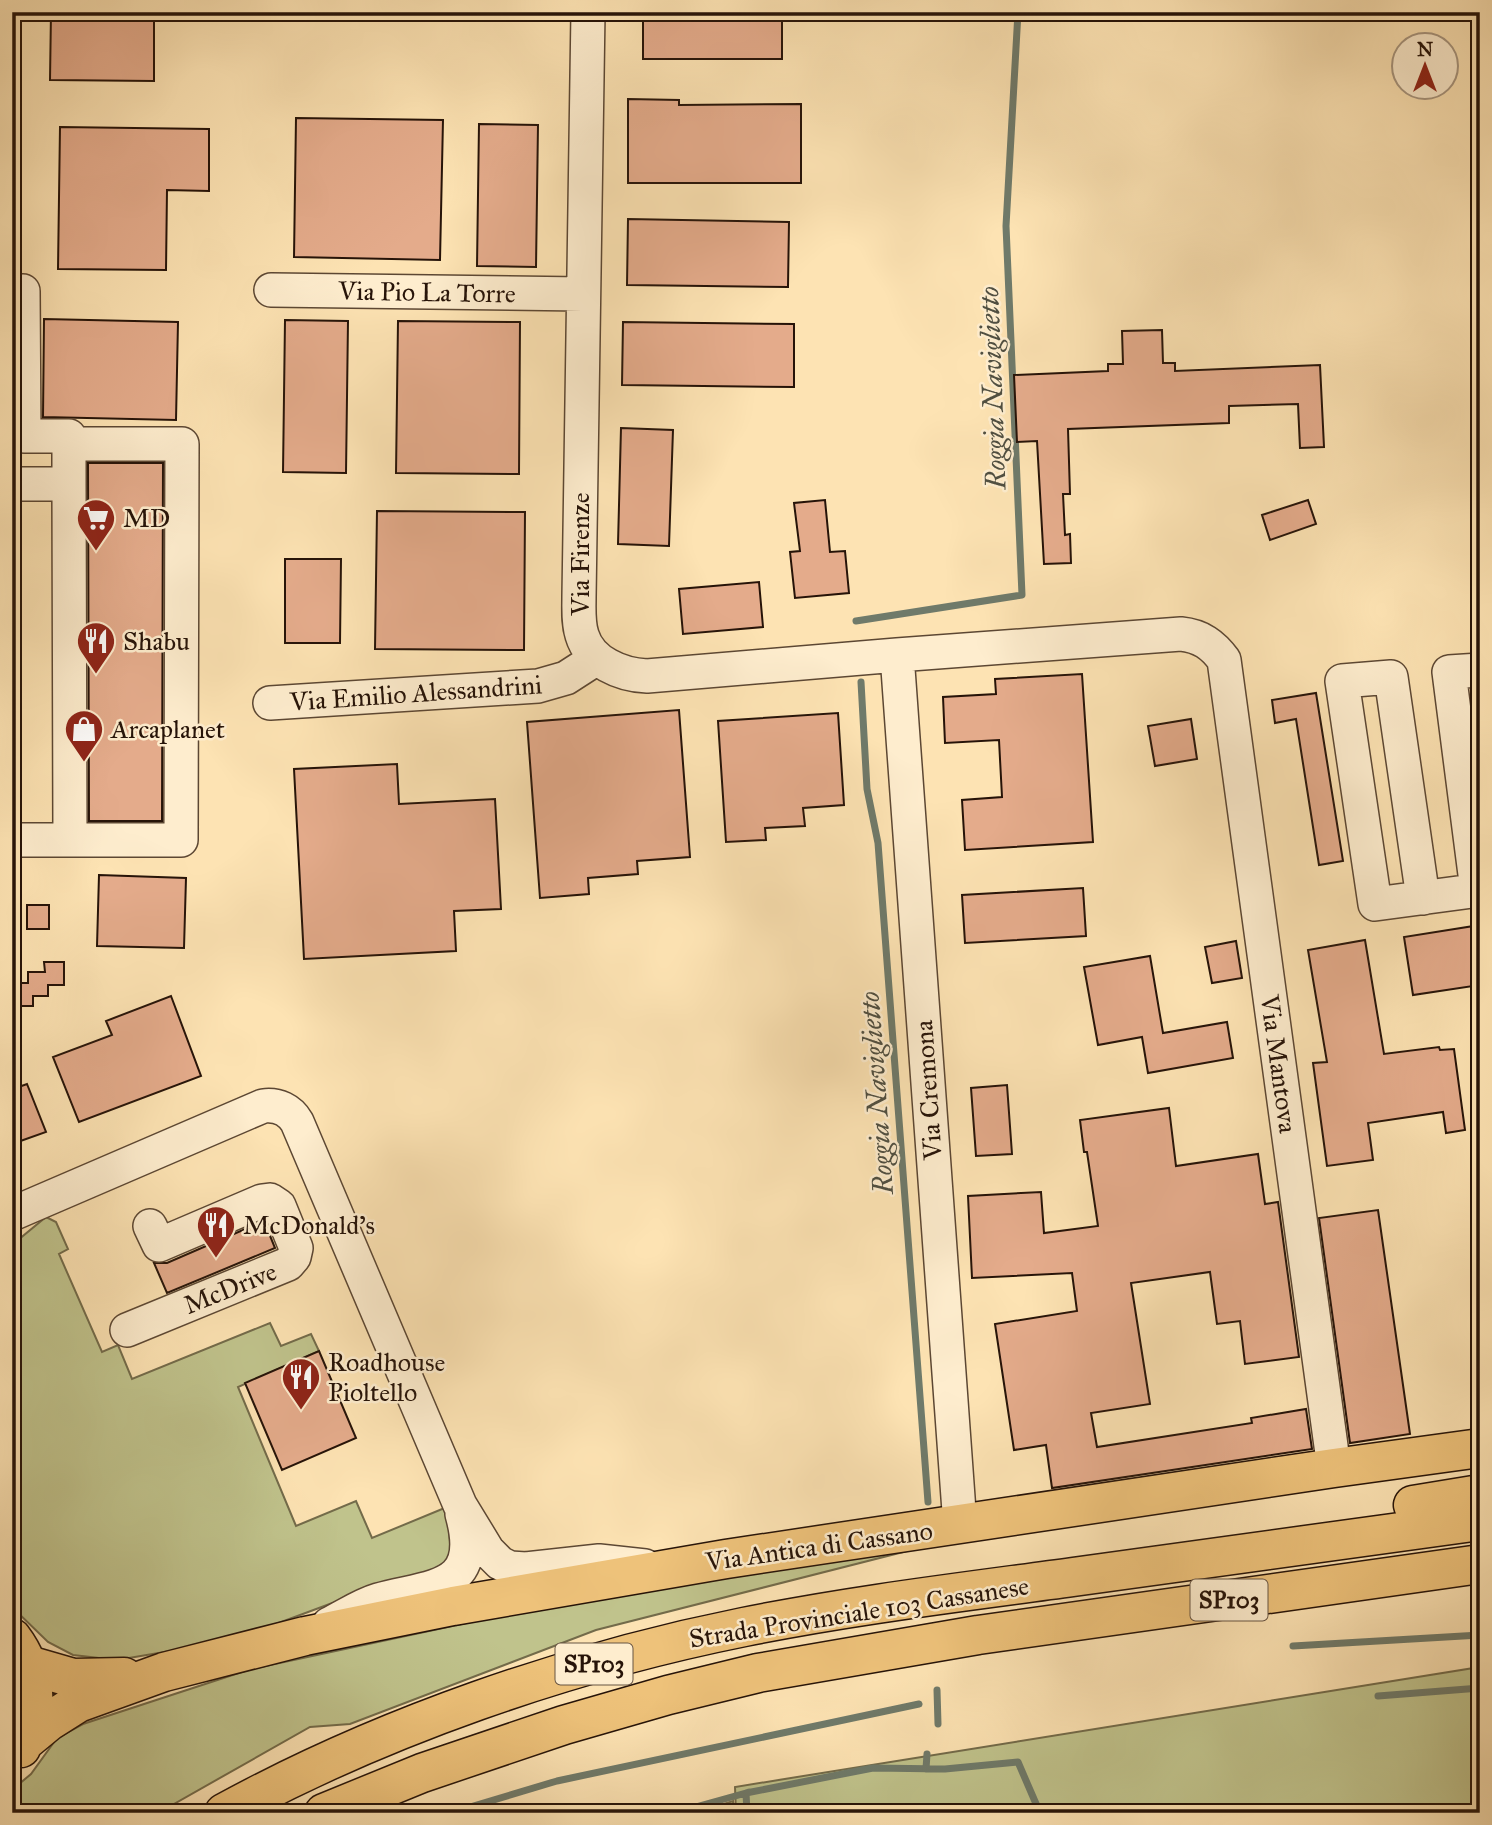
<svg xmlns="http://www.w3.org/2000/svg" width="1492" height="1825" font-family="'IM FELL Great Primer',serif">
<rect width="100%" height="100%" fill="#fde3b3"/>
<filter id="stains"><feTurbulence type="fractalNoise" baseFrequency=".00286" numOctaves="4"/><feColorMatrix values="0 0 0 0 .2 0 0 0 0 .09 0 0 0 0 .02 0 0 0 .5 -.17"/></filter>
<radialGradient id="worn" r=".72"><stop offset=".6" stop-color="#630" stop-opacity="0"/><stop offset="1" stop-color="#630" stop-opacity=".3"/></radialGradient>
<!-- green -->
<path fill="#c0c38c" stroke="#736b4a" stroke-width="2" d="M46 1217 56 1222 68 1249 59 1254 102 1352 118 1345 132 1379 270 1323 281 1346 311 1334 319 1351 238 1387 296 1526 356 1501 372 1538 447 1507 452 1565 370 1589 230 1641 117 1660 73 1655 48 1642 12 1607V1245Z
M923 1547 596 1630 350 1724 310 1727 158 1813H12V1790L31 1774 57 1738 83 1724 251 1669 541 1607Z
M1480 1667V1813H736L735 1787Z
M733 1801 734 1813H695Z"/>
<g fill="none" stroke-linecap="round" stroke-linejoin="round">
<!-- stream -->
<path stroke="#6f7a6a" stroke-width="7" d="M856 621 1022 595 1006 226 1018 12
M861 682 867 789 878 843 928 1502
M1293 1646 1480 1635
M937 1690 938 1724
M1378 1696 1480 1688
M926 1769 927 1754
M450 1813 557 1781 919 1704
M674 1813 746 1793 873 1768 945 1769 1018 1762 1040 1813
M747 1813 746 1793 749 1792"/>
</g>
<!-- building -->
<path fill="#e4ab8b" stroke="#261308" stroke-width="2" d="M51 12H154V81L50 80Z
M643 12H782V59H643Z
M628 99 679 100V105L801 104V183H628Z
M296 118 443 120 440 260 294 257Z
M479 124 538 125 536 267 477 266Z
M60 127 209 129V191L167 190 166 270 58 269Z
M628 219 789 222 788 287 627 285Z
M44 319 178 322 176 420 43 417Z
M285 320 348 321 346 473 283 472Z
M398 321 520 322 519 474 396 473Z
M623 322 794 324V387L622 385Z
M1162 330 1163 363H1175V371L1320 365 1324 447 1300 448 1298 404 1229 406V423L1068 429 1070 494H1063L1065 535 1070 534 1071 563 1044 564 1037 441 1017 442 1014 375 1108 371V364H1123L1122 331Z
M621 428 673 430 669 546 618 544Z
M88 463H163L162 821H89Z
M825 500 830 552 845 551 849 593 795 598 790 552 800 551 794 503Z
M1308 500 1316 524 1270 540 1262 515Z
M377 511 525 512 524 650 375 649Z
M285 559H341L340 643H285Z
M759 582 763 627 683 634 679 589Z
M1082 674 1093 842 965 850 962 800 1002 797 999 740 945 743 943 697 996 694 995 679Z
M1316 693 1343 861 1319 865 1296 719 1275 723 1272 700Z
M679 710 690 857 637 861 638 874 588 878 589 894 540 898 527 722Z
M838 713 844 805 803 808 805 826 765 828 766 840 726 842 718 721Z
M1191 719 1197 759 1155 766 1148 726Z
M397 764 399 804 495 799 501 909 454 911 456 951 304 959 294 769Z
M99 875 186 878 184 948 97 946Z
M1083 888 1086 936 965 943 962 895Z
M27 905H49V929H27Z
M1480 925V985L1413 995 1404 937Z
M1365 940 1384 1054 1439 1047 1440 1050 1454 1049 1465 1130 1446 1133 1443 1112 1368 1123 1373 1160 1327 1166 1313 1063 1327 1062 1308 950Z
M1236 941 1242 978 1212 983 1205 947Z
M1150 956 1163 1033 1227 1022 1233 1058 1148 1073 1142 1037 1098 1045 1084 967Z
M44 962H64V985H48V996H33V1006H13V983H28V972H45Z
M171 996 201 1076 79 1122 53 1057 112 1035 106 1021Z
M27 1084 46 1132 12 1144 13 1089Z
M1007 1085 1012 1154 976 1156 971 1088Z
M1169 1108 1176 1166 1258 1154 1265 1204 1278 1202 1299 1357 1245 1364 1240 1321 1217 1324 1210 1272 1131 1283 1150 1404 1091 1413 1097 1447 1252 1423 1251 1418 1306 1409 1312 1449 1052 1488 1046 1445 1014 1450 995 1324 1077 1311 1072 1273 972 1278 968 1196 1041 1192 1044 1233 1098 1226 1087 1152H1084L1080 1120Z
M1378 1210 1410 1434 1350 1443 1319 1218Z
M264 1221 275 1248 167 1293 154 1263H167Z
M319 1351 356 1438 282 1470 245 1383Z"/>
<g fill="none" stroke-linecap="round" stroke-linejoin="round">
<!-- minor casing -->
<g stroke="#5c4733" stroke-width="36">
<path id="minor" d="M588 12 579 597C579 610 578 623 582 635 590 662 621 675 647 676L897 655 1181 634C1201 636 1213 645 1224 660L1334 1468
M271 290 583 294
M69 444H182L181 840H70
M12 484H69V436H24L23 291
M897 655 960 1525
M270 703 538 686 566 678 597 658
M12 840H70L69 484
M1477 890 1449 672 1480 670
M1423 898 1391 677 1342 681 1375 904 1480 890
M12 1214 263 1106C278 1104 290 1110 297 1122L460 1505 488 1551 500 1563 510 1568 526 1569 599 1561 645 1566
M127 1330 288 1264 294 1257 296 1248 279 1206 270 1200 262 1201 159 1245 150 1226
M329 1624C345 1616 361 1605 378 1600 433 1585 483 1590 462 1514"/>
</g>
<!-- major casing -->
<g stroke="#261308" stroke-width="41">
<path id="major" d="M12 1638C37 1671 40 1712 21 1748
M28 1665 73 1678 124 1677
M25 1741 48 1722 78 1703 164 1672 305 1636 453 1606 726 1559 1334 1468 1480 1448"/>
</g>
<!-- highway casing -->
<g stroke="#261308" stroke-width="41">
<path id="highway" d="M1413 1505 1480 1494
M224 1813C381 1727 569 1662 744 1627 853 1605 963 1592 1073 1577 1208 1558 1344 1540 1480 1521
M324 1813 422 1773 564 1725 668 1695 758 1673 978 1635 1480 1564"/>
</g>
<!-- minor -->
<use href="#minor" stroke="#feedce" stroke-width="33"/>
<!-- major -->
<use href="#major" stroke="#eec27a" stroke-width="38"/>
<!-- highway -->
<use href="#highway" stroke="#eec27a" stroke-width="38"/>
</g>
<!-- icons -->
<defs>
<g id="supermarket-pin" transform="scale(2.0125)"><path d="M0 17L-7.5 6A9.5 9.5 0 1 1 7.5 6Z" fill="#8f2418" stroke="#feedce"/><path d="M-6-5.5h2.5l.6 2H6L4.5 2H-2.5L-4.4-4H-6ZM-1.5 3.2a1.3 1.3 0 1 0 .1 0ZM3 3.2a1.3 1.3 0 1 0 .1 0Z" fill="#fff"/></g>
<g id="restaurant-pin" transform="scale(2.0125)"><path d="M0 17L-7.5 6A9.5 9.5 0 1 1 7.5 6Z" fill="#8f2418" stroke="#feedce"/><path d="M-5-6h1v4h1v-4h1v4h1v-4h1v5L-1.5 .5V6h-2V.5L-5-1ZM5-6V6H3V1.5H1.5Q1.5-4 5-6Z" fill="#fff"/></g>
<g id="shop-pin" transform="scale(2.0125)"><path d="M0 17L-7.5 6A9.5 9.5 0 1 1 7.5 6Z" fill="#8f2418" stroke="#feedce"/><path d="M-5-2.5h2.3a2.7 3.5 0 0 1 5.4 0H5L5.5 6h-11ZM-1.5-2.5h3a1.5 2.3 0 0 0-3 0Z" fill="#fff"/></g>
</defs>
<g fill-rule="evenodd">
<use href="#supermarket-pin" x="96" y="518"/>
<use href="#restaurant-pin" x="96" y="641"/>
<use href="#shop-pin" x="84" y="729"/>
<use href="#restaurant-pin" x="216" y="1225"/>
<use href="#restaurant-pin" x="301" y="1377"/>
</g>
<g text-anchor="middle" stroke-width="5" stroke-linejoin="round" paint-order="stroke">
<!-- shield labels -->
<g fill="#feedce" stroke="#675443" stroke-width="2">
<rect x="1190.5" y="1579.5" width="77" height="41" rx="5"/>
<rect x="555.5" y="1643.5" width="77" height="41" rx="5"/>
</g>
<g font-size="24" font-weight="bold" fill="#261308">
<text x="1229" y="1608">SP103</text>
<text x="594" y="1672">SP103</text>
</g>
<!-- street labels -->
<g font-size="26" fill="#261308" stroke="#feedce">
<text transform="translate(427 292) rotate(1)" y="9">Via Pio La Torre</text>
<text transform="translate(580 554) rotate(-90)" y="9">Via Firenze</text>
<text transform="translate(416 693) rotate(-4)" y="9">Via Emilio Alessandrini</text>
<text transform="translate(1279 1064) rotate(82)" y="9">Via Mantova</text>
<text transform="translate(928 1090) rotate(-94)" y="9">Via Cremona</text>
<text transform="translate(230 1288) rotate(-22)" y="9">McDrive</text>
<text transform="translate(819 1546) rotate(-8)" y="9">Via Antica di Cassano</text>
<text transform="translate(859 1612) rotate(-9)" y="9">Strada Provinciale 103 Cassanese</text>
</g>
<!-- poi labels -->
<g font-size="26" fill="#261308" stroke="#feedce" text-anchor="start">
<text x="123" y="527">MD</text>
<text x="123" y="650">Shabu</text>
<text x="111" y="738">Arcaplanet</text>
<text x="243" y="1234">McDonald's</text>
<text x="328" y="1371">Roadhouse<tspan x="328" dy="30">Pioltello</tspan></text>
</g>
<!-- water labels -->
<g font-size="28" font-style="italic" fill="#504f41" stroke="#feedce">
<text transform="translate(992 388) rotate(-92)" y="10">Roggia Naviglietto</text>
<text transform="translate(876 1093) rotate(-94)" y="10">Roggia Naviglietto</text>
</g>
</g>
<!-- margin -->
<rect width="1492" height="1825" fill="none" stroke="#fde3b3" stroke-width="42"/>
<rect x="14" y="14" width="1464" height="1797" fill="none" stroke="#261308" stroke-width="3.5"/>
<rect x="21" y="21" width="1450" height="1783" fill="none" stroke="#261308" stroke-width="2"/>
<!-- north arrow -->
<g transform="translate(1425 66)"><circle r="33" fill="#feedce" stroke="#a8967f" stroke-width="2"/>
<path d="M0-5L12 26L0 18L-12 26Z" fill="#8f2418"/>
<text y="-10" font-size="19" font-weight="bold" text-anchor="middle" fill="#261308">N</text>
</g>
<rect width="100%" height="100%" filter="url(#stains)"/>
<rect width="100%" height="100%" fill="url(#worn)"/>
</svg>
